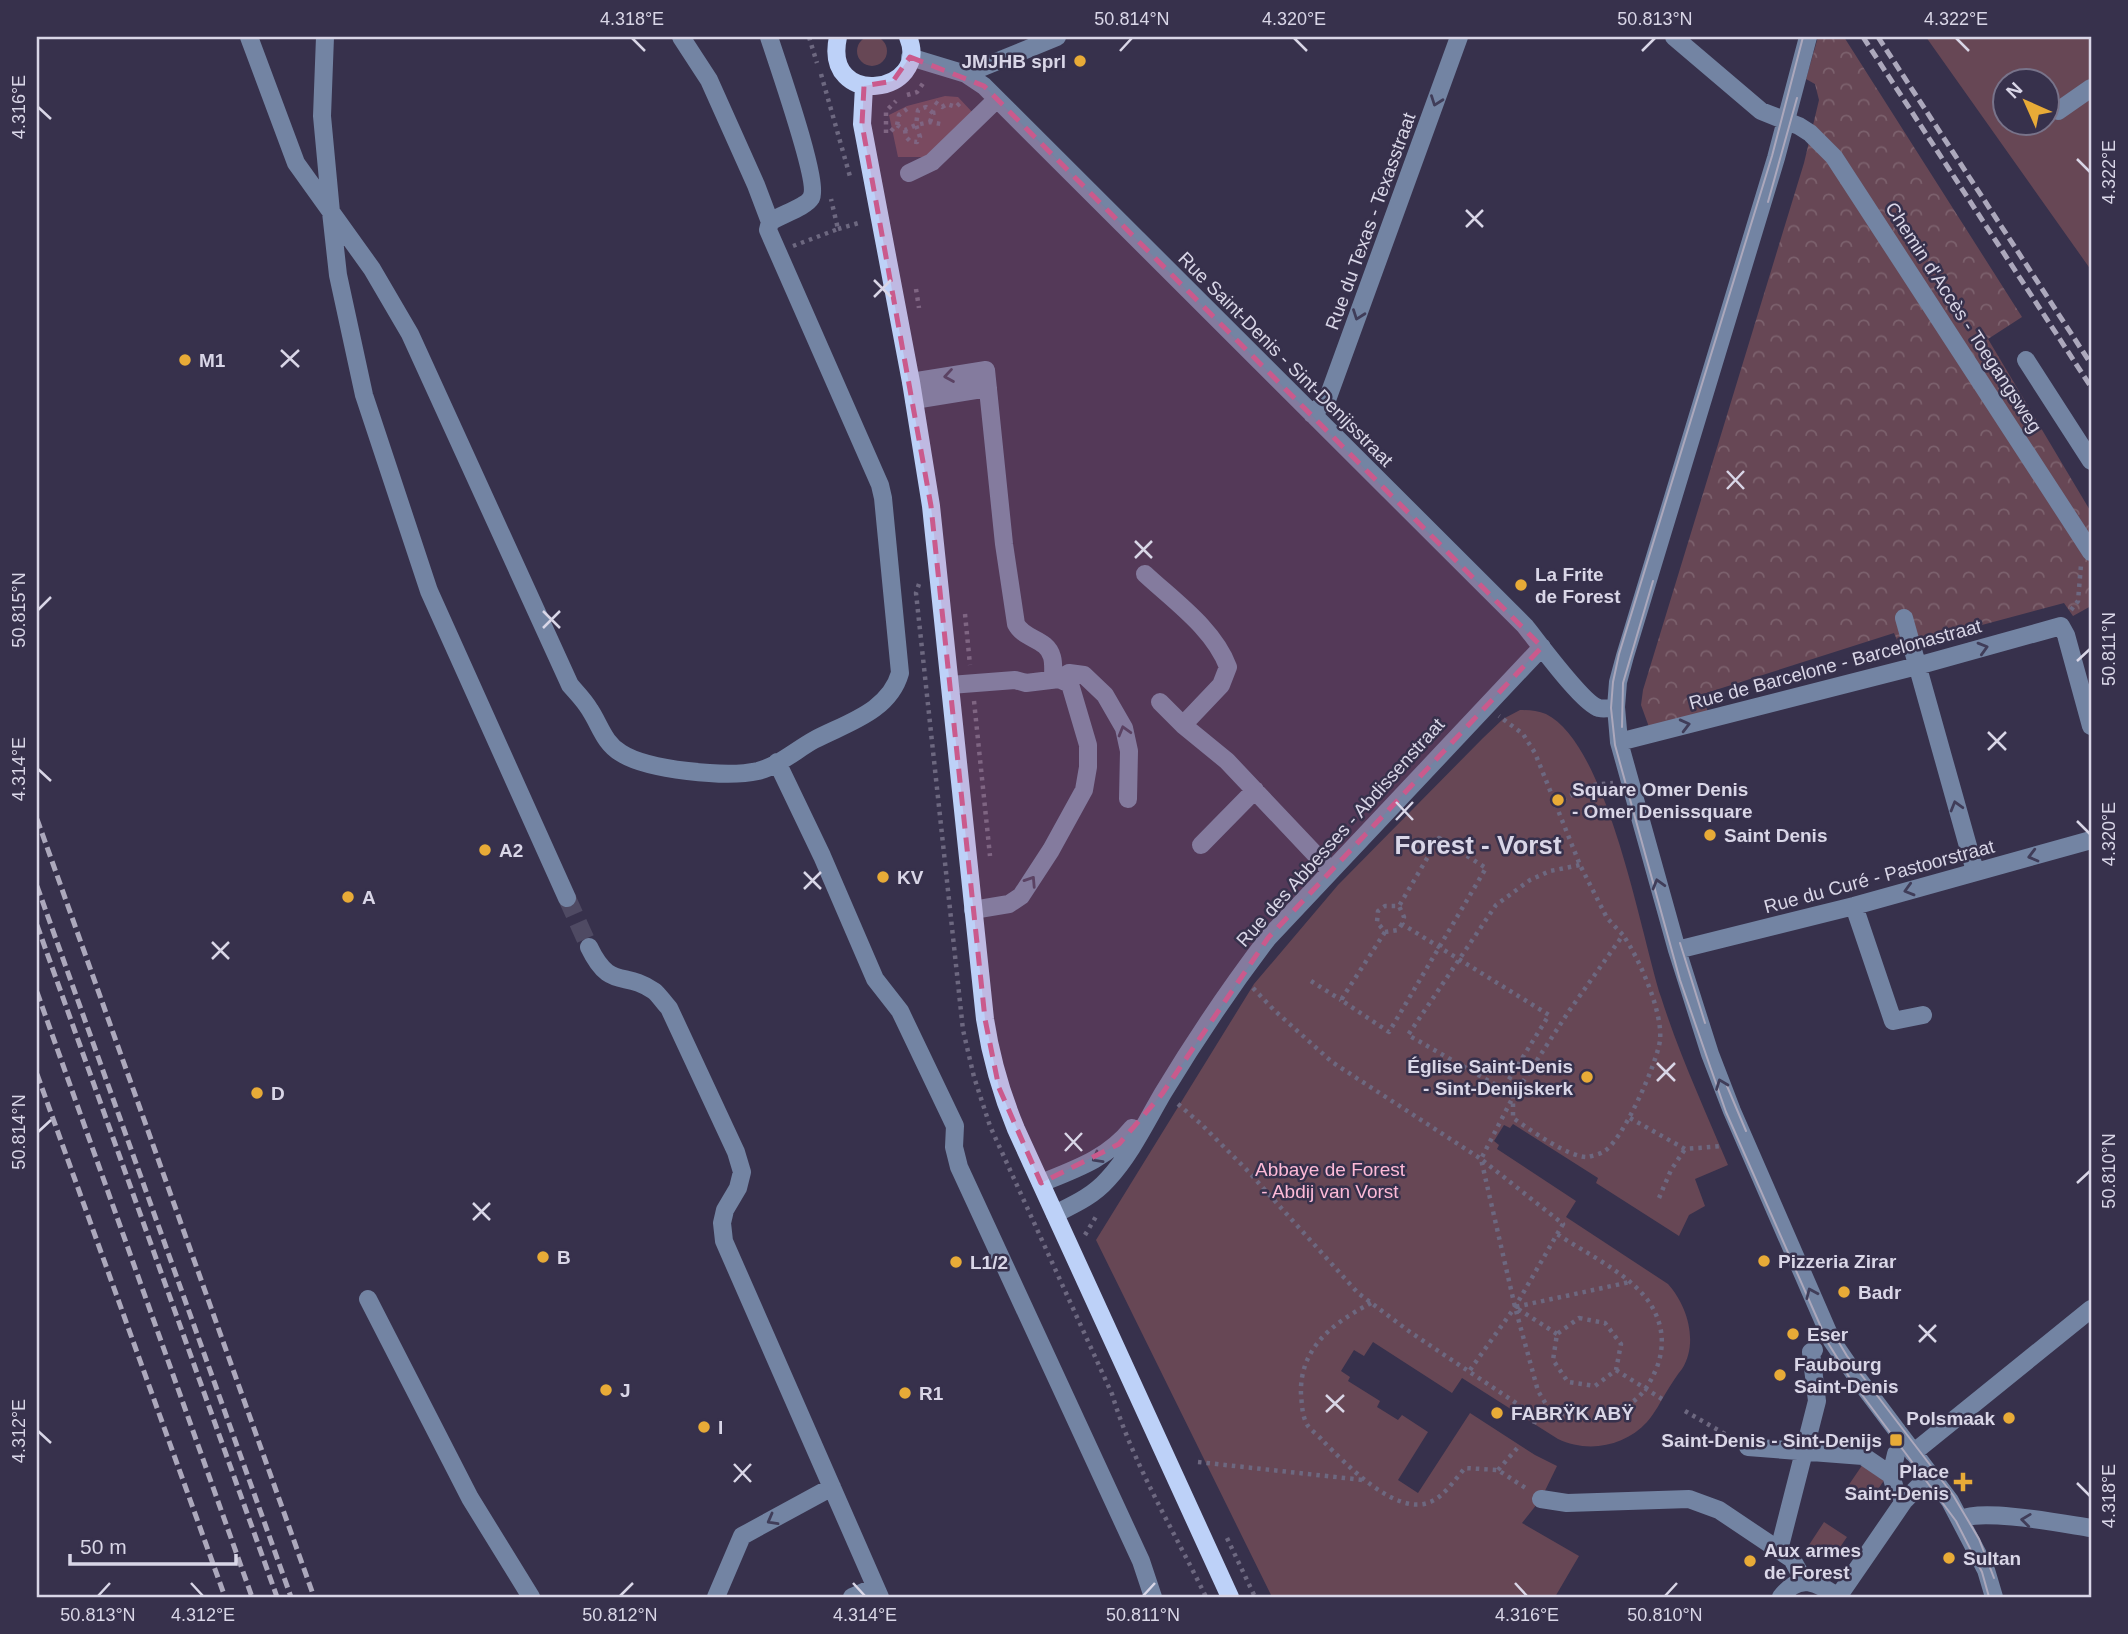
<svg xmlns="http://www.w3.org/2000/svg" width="2128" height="1634" font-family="Helvetica,sans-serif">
<defs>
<pattern id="forest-crowns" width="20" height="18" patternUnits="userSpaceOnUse" patternTransform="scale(1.75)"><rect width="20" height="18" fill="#674755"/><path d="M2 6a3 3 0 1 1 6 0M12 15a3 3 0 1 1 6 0" fill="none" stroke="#7c616d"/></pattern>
</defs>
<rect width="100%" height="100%" fill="#37314c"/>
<!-- green -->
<path fill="#674755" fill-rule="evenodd" d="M857 51a15 15 0 1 1 30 0a15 15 0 1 1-30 0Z
M1926 37H2091V270ZM2006 80H2048V122H2006Z
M945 96 958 97 974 114 927 157H898L889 115 907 106Z
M1520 710C1529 710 1538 711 1546 714 1608 745 1640 931 1661 997 1679 1054 1705 1110 1728 1165L1695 1179 1705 1206 1689 1215 1679 1236 1596 1183 1598 1178 1513 1124 1510 1128 1504 1125 1494 1141 1499 1145 1497 1149 1576 1201 1566 1217 1668 1284C1687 1305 1699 1342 1682 1369 1677 1375 1672 1383 1667 1391 1661 1401 1655 1413 1647 1422 1624 1447 1587 1453 1558 1439L1462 1378 1452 1393 1373 1342 1364 1356 1354 1350 1341 1371 1350 1377 1348 1381 1380 1401 1377 1407 1398 1420 1402 1415 1428 1432 1398 1480 1418 1493 1470 1413 1535 1455 1557 1466 1541 1499 1522 1523 1579 1556 1555 1597H1272L1096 1240 1254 984 1338 885 1483 738 1503 719Z
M1863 1464 1885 1479 1870 1501 1848 1486Z
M1824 1522 1847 1537 1832 1559 1809 1545Z"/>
<!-- forest -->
<path fill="url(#forest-crowns)" d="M1818 37H1844L2022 317 1988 339 2091 512V606L2073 616 2064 603 1900 647 1894 633 1703 694 1708 713 1649 727 1641 705 1643 690 1804 163 1819 100 1815 84 1806 79Z"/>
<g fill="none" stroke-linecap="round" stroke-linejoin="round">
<!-- minor-tunnel -->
<path stroke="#4f4a63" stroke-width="18" stroke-dasharray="18 9" stroke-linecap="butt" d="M567 898 589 947"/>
<!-- path -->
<path stroke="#6d6880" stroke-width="4.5" stroke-dasharray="3.5 5" stroke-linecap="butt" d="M809 37 817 63
M821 74 851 180
M907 95 917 92 924 82
M935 102 942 107 947 104 956 107 962 101
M930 122 933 113 940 112
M897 125 899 115 907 109
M905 130 906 137 910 141 917 142 920 137 916 125 930 122 941 124
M891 131 897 125 905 130 916 125 918 110 926 107 933 113
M886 133V111L896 101
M838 229 862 222
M793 246 838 229 831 199
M916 289 919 308
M919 584 916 593 963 1030 974 1077 990 1126 1112 1394C1133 1464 1174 1531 1206 1597
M2071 610 2078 601 2081 565
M965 614 970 665
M974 701 990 856
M1555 803 1593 785 1613 783
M1402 924 1398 930 1385 932 1377 922 1378 911 1385 906H1399L1404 917 1402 924 1549 1015 1503 1089 1513 1097V1118C1529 1129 1569 1158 1588 1157 1592 1156 1600 1154 1603 1152 1622 1143 1658 1061 1660 1040 1663 1012 1639 958 1623 935
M1385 932 1341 1000 1389 1032 1486 868 1439 838 1399 906
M1311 981 1341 1000
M1253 988 1274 1010 1332 1062 1481 1159 1515 1307 1538 1391 1549 1409
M1503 1089 1408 1035 1496 905 1530 880 1550 871 1580 865
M1178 1104 1201 1124 1246 1169 1358 1293 1410 1332 1525 1409C1534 1410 1544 1408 1552 1410 1558 1411 1565 1417 1572 1418 1580 1419 1590 1417 1598 1415 1631 1408 1644 1398 1657 1367 1665 1345 1663 1325 1651 1305 1632 1275 1587 1254 1557 1234
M1630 1118 1685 1149 1723 1146
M1659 1198 1671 1170 1685 1149
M1085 1235 1097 1215
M1371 1303C1333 1323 1299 1348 1301 1395 1302 1404 1302 1417 1308 1426 1312 1431 1319 1436 1323 1441 1345 1463 1396 1517 1430 1502 1444 1497 1455 1479 1465 1468L1498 1470 1527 1489
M1579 1318 1605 1323 1621 1344 1616 1370 1595 1386 1568 1382 1553 1360 1557 1334Z
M1557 1334 1515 1307 1630 1282
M1470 1370 1515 1307 1563 1224 1481 1159 1513 1097 1569 1011 1623 935 1607 918 1580 865 1535 753 1523 734 1499 716
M1616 1370 1662 1399
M1685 1411 1732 1438
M1534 1424 1538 1411
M1198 1462 1363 1480
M1498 1470 1520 1445
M1227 1538 1255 1597"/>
<!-- minor -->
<path stroke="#7384a3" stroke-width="18" d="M249 37 296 163 372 269 410 334 570 685C577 693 585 701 590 710 600 725 604 743 621 753 647 770 727 778 758 771 778 766 796 750 814 740 846 723 889 712 900 673L883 498 880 485 768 230 770 222C780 215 806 207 811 198 820 183 776 59 769 37
M325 37 322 116 331 212 338 275 364 395 429 591 567 898
M681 37 709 80 756 185 770 222
M1674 37 1761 111 1799 126 1810 133 1834 157 2091 552
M1808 37 1776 158 1625 656 1618 682 1616 707 1619 742 1677 950 1710 1054 1732 1111 1832 1341 1856 1376 1950 1501 1986 1570 1994 1597
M910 57 966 74 984 86 1525 626C1538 642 1583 704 1599 708 1604 709 1611 708 1616 707
M966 74 1057 37
M2058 111 2091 88
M909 173 932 162 997 99
M2026 360 2091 461
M911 382 986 370 1004 544 1016 624C1024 640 1047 638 1052 657 1054 664 1053 672 1053 679
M914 400 988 388
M1312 414 1327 400 1459 37
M1145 574C1174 601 1214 629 1228 667L1221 685 1183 725
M1904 618 1975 871
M950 685 1015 680 1026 683 1059 679 1069 673 1084 675 1105 695 1124 728 1129 751 1128 799
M1160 702 1183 725 1227 761 1330 870
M1619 742 1917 666 2061 626 2066 635 2091 726
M777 762 822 856 875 979 900 1011 955 1126 954 1147 959 1167 1141 1561 1153 1597
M1201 845 1255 790
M1854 906 1893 1021 1923 1015
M973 910 1009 904 1021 896 1051 850 1084 790 1088 767V745L1070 684 1059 679
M589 947C610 991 624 970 654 991 659 995 664 1003 669 1008L736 1152 742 1172 738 1188 725 1210 722 1223 724 1241 880 1597
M1677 950 1854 906 2091 840
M1041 1183C1076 1169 1108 1158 1132 1128
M1055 1214C1075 1204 1093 1196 1108 1179 1131 1154 1146 1122 1163 1093 1195 1040 1230 988 1268 938L1542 647
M368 1299 470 1498 531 1597
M1748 1447 1863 1456 1891 1475
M1913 1453 2091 1309
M1896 1492 1891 1475 1896 1454
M1541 1499 1567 1503 1689 1499 1719 1510 1792 1559 1804 1581
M1961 1519C1983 1508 2064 1524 2091 1528
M1781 1542 1817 1401 1811 1352 1814 1350
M716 1597 742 1536 832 1487
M852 1597 875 1587
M1781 1597C1799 1573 1817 1582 1838 1597
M1838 1597 1904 1501 1930 1475"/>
<!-- major -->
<path stroke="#bdd1f8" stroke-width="18" d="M838 37C822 110 932 94 908 37
M864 86 862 124 911 382 931 506 985 1019C991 1058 1001 1093 1016 1129L1230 1597"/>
<!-- tram -->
<path stroke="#aca8bc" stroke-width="2" d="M1803 37 1772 156 1619 654 1613 682 1611 708 1615 745 1680 980 1726 1112 1828 1343 1851 1380 1956 1521 1982 1572 1989 1597
M1768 202 1797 98
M1622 727 1623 683 1653 581
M1680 943 1705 1023
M1727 1086 1746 1131
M1835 1336 1847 1356 1953 1495 1979 1539 1994 1578"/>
<!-- rail -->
<path stroke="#aca8bc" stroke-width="5" stroke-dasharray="10 5" stroke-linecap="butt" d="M1863 37 2091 387
M1878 37 2091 364
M37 819 314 1597
M37 886 291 1597
M37 925 277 1597
M37 992 252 1597
M37 1074 225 1597"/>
</g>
<!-- one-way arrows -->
<defs><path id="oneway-chevron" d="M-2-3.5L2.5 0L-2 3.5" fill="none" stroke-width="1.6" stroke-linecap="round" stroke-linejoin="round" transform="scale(1.75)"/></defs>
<g stroke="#403d59">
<use href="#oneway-chevron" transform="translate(1436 101) rotate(110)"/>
<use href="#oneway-chevron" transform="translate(1358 315) rotate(110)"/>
<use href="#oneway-chevron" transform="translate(949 376) rotate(171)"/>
<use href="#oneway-chevron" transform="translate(1983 648) rotate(-16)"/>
<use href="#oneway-chevron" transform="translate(1685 725) rotate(-14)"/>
<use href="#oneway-chevron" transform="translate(1124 731) rotate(-106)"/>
<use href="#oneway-chevron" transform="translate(1956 806) rotate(-106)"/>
<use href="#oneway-chevron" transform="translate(2033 856) rotate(165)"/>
<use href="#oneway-chevron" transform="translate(1031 881) rotate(-57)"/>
<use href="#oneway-chevron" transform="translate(1658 884) rotate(-106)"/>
<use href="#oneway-chevron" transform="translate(1909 890) rotate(164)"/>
<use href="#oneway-chevron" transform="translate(1721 1084) rotate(-111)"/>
<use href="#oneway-chevron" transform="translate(1097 1158) rotate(150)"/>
<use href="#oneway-chevron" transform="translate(1811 1293) rotate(-114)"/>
<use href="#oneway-chevron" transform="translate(772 1520) rotate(151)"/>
<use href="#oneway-chevron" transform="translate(2026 1520) rotate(-173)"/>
</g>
<!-- marked area -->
<path fill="#ca5a8c" fill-opacity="0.2" stroke="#ca5a8c" stroke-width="5" stroke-dasharray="14 9" stroke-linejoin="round" d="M910 57 984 86 1542 647 1268 938 1162 1094 1119 1144 1041 1183 999 1088 985 1019 931 506 862 124 864 86 893 81Z"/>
<!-- ticks -->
<path fill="none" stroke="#d9d6e7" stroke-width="2.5" d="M632 38 645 51M1294 38 1307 51M1956 38 1969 51M1120 51 1132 38M1642 51 1655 38M38 107 51 119M2077 159 2090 172M1466 210 1483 227M1466 227 1483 210M874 280 891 297M874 297 891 280M281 350 299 367M281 367 299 350M1727 471 1744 489M1727 489 1744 471M1135 541 1152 558M1135 558 1152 541M38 610 51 597M543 611 560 628M543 628 560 611M2077 661 2090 649M1988 732 2006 750M1988 750 2006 732M38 769 51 781M1396 802 1413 820M1396 820 1413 802M2077 821 2090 834M804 872 821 889M804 889 821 872M212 942 229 959M212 959 229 942M1657 1063 1675 1081M1657 1081 1675 1063M38 1132 51 1120M1065 1133 1082 1151M1065 1151 1082 1133M2077 1183 2090 1171M473 1203 490 1220M473 1220 490 1203M1919 1325 1936 1342M1919 1342 1936 1325M1326 1395 1344 1412M1326 1412 1344 1395M38 1431 51 1443M734 1464 751 1482M734 1482 751 1464M2077 1483 2090 1496M191 1583 203 1596M853 1583 865 1596M1515 1583 1527 1596M98 1596 110 1583M620 1596 633 1583M1143 1596 1155 1583M1665 1596 1677 1583"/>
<!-- markers -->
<g fill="#e8ab37" stroke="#37314c" stroke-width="2.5">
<circle cx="1080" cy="61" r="7"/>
<circle cx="185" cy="360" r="7"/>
<circle cx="1521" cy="585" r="7"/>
<circle cx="1558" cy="800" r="7"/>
<circle cx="1710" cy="835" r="7"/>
<circle cx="485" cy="850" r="7"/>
<circle cx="883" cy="877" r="7"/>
<circle cx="348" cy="897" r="7"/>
<circle cx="1587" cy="1077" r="7"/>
<circle cx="257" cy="1093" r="7"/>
<circle cx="543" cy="1257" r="7"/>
<circle cx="1764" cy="1261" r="7"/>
<circle cx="956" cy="1262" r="7"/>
<circle cx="1844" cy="1292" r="7"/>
<circle cx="1793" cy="1334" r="7"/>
<circle cx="1780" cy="1375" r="7"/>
<circle cx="606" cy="1390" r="7"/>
<circle cx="905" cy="1393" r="7"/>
<circle cx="1497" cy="1413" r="7"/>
<circle cx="2009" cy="1418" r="7"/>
<circle cx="704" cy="1427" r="7"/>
<rect x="1889" y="1433" width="14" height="14" rx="3.5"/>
<path d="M1959.5 1471.5h7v7h7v7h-7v7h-7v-7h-7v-7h7z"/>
<circle cx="1949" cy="1558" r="7"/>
<circle cx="1750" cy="1561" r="7"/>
</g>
<g text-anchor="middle" stroke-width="5" stroke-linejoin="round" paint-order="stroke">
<!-- poi labels -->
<g font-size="19" font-weight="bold" fill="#d9d6e7" stroke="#37314c" text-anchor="start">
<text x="1066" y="68" text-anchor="end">JMJHB sprl</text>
<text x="199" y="367">M1</text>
<text x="1535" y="581">La Frite<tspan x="1535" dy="22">de Forest</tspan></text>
<text x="1572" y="796">Square Omer Denis<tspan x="1572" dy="22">- Omer Denissquare</tspan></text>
<text x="1724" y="842">Saint Denis</text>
<text x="499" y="857">A2</text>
<text x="897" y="884">KV</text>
<text x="362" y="904">A</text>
<text x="1573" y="1073" text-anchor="end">Église Saint-Denis<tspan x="1573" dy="22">- Sint-Denijskerk</tspan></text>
<text x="271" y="1100">D</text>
<text x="557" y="1264">B</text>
<text x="1778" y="1268">Pizzeria Zirar</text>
<text x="970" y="1269">L1/2</text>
<text x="1858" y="1299">Badr</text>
<text x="1807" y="1341">Eser</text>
<text x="1794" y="1371">Faubourg<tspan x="1794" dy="22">Saint-Denis</tspan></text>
<text x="620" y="1397">J</text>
<text x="919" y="1400">R1</text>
<text x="1511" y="1420">FABRŸK ABŸ</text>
<text x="1995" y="1425" text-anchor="end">Polsmaak</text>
<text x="718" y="1434">I</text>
<text x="1882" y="1447" text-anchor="end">Saint-Denis - Sint-Denijs</text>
<text x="1949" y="1478" text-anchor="end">Place<tspan x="1949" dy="22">Saint-Denis</tspan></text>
<text x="1764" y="1557">Aux armes<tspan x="1764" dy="22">de Forest</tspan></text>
<text x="1963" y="1565">Sultan</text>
</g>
<!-- street labels -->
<g font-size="19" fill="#d9d6e7" stroke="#37314c">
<text transform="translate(1370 221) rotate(-70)" y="7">Rue du Texas - Texasstraat</text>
<text transform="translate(1964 317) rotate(57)" y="7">Chemin d'Accès - Toegangsweg</text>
<text transform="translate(1286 359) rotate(45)" y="7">Rue Saint-Denis - Sint-Denijsstraat</text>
<text transform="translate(1835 664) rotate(-15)" y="7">Rue de Barcelone - Barcelonastraat</text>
<text transform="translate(1340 832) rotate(-48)" y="7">Rue des Abbesses - Abdissenstraat</text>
<text transform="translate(1879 876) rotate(-15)" y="7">Rue du Curé - Pastoorstraat</text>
</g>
<!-- park labels -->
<g font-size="19" fill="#fdbad7" stroke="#37314c">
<text x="1330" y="1176">Abbaye de Forest<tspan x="1330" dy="22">- Abdij van Vorst</tspan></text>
</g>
<!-- district labels -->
<g font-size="26" font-weight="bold" fill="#d9d6e7" stroke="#37314c">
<text x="1478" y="854">Forest - Vorst</text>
</g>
</g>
<!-- border -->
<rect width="2128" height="1634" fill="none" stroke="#37314c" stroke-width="77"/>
<!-- north arrow -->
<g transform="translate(2026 102) rotate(315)"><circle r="33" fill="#37314c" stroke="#78738a" stroke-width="2"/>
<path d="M0-5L12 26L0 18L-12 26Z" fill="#e8ab37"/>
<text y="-10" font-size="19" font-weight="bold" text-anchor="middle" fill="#d9d6e7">N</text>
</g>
<!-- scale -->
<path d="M70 1554v10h166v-10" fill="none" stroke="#d9d6e7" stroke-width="3.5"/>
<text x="80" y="1554" font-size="21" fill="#d9d6e7" stroke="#37314c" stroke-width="5" paint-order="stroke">50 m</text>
<rect x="38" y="38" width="2052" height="1558" fill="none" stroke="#d9d6e7" stroke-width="2.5"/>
<g font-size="18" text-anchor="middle" fill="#d9d6e7">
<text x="632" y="25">4.318°E</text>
<text x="1132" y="25">50.814°N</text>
<text x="1294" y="25">4.320°E</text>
<text x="1655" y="25">50.813°N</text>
<text x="1956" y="25">4.322°E</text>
<text transform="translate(19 107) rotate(-90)" y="6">4.316°E</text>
<text transform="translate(2109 172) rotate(-90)" y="6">4.322°E</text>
<text transform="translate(19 610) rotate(-90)" y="6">50.815°N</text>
<text transform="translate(2109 649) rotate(-90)" y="6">50.811°N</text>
<text transform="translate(19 769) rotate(-90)" y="6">4.314°E</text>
<text transform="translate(2109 834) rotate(-90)" y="6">4.320°E</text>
<text transform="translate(19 1132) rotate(-90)" y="6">50.814°N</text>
<text transform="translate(2109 1171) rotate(-90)" y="6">50.810°N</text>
<text transform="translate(19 1431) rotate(-90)" y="6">4.312°E</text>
<text transform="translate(2109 1496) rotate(-90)" y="6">4.318°E</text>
<text x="98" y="1621">50.813°N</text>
<text x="203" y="1621">4.312°E</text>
<text x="620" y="1621">50.812°N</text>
<text x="865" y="1621">4.314°E</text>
<text x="1143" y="1621">50.811°N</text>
<text x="1527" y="1621">4.316°E</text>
<text x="1665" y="1621">50.810°N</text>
</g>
</svg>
